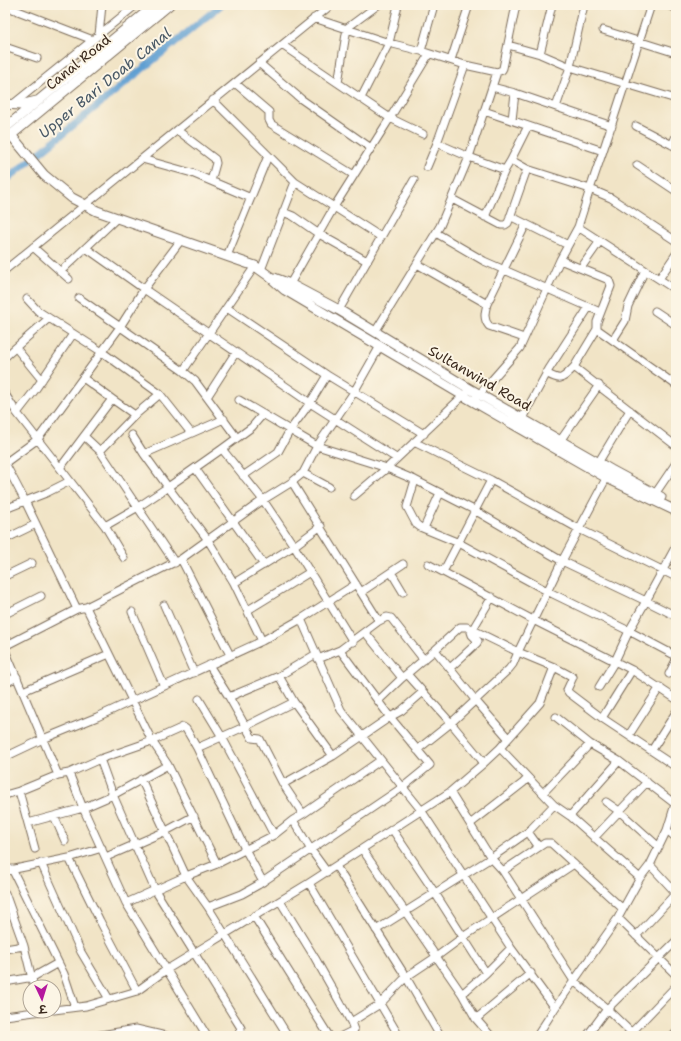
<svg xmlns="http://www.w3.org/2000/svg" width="681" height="1041" font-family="'Shantell Sans','Playpen Sans Deva',sans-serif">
<rect width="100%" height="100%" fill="#fcf5e5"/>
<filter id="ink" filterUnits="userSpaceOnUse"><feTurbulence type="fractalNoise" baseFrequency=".025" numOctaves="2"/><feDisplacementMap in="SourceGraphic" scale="8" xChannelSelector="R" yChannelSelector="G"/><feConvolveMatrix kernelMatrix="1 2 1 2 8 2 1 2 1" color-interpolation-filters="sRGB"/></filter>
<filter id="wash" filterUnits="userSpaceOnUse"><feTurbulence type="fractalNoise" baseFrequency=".012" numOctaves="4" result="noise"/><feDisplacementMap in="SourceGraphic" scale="16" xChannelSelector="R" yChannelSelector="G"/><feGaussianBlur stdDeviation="0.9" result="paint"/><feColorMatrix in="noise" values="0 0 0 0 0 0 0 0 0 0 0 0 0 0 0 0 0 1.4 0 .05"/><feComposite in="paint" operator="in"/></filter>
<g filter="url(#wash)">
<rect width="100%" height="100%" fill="#f1e4c6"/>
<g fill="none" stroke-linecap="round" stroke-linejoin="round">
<!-- canal -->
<path stroke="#5f9fd2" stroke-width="7" d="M5 181 221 5"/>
</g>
</g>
<g filter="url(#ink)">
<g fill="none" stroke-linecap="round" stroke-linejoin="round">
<!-- minor casing -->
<g stroke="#7b6b59" stroke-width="9">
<path id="minor" d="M378 5 347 28 338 83 390 118 429 54
M552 5 540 54 570 67 676 99
M651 5 603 151 590 189 611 198 676 241
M667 5 676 8
M5 6 93 40
M314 18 389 43 421 51 465 65 497 72 502 70 503 68 516 5
M603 30 676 53
M99 35 102 5
M282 45 338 83
M508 45 540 54
M5 47 37 58
M421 51 434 5
M451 60 469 5
M259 63 301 99 371 148
M465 65 437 143 469 157 505 170 511 160 527 169 590 189 578 227 560 260 520 348 476 398
M235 83 269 112V120L271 124 354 175
M492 87 515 93 612 126
M361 98 389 43 398 5
M213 100 295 182 381 237
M12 105 136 5
M556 107 570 67 584 5
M484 111 603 151
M512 120 515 93
M636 126 676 147
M177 130 215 159 216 163 211 181
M672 145 676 136
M142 159 192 173 251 198
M511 160 528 126
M637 165 676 191
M427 167 437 143
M452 199 501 225H505L508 223 527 169
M283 212 293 216 319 234 367 261
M510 216 568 245
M485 217 505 170
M578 227 676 290
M436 233 484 261 600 312
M181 240 144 289 310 403 396 458
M33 247 69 279
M227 256 268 156
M560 260 609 280 611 286 597 322V329
M417 264 487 304
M255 266 183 371 195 381 237 438 222 449 168 487 208 540 234 583 262 641 301 619 341 710 421 810 511 948 555 1008
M581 268 600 241
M5 270 331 5
M261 270 295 182
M60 272 117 218
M659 279 676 254
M290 284 334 207 390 118 423 134
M79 298 183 371
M27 299 38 311 102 352 160 394 191 433
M227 308 327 375 424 434
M339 310 414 180
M655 311 676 325
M375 332 440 226 469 157 497 72
M524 338 489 326C483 319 485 312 487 304L526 224
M613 340 625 321 628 306 645 270
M16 348 42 380
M5 357 49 318
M546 373C562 382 562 379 574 367
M83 378 112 399
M676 385 597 329 574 367 676 446
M5 394 17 413 60 468
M207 397 236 352
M239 400 317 446 354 392 380 346
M17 413 35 390 73 334
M520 422 549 369 589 307
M132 435 144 454
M84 436 112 399 135 415
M237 438 252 427 263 414
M560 441 599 385
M414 442 491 480 579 529 676 577
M222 449 263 500 294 546 234 583
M100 451 135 415 160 394
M5 463 38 439 120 327 144 289 86 248
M5 463 25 501 77 609
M598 463 630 410
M195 468 264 565
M303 473 329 487
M609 473 562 561 518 652 513 664 509 669 451 723 484 763 500 748 554 805 570 816 640 878
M243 476 278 452 290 430 310 403 327 375
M415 480 407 507 416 524 420 527 459 543 547 591 629 631 646 601 676 616
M292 482 379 621 340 650 318 659
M655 494 676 463
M354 496 387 468 466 393
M5 509 46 493 70 481
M105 526 60 468 84 436 100 451 175 563
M321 526 294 546 353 642
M424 528 440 493
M5 539 36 524
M124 558 105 526 138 507 168 487 144 454 224 419
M181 559 230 655
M428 564 533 620 632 670 676 699
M391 572 403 592
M443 572 491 480
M5 576 32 563
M361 592 403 564
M164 605 194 673
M248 610 310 572
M132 612 164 686
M5 614 41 596
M301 619 356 584
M379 621 387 617 391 618 424 660
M365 632 402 678 435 650 476 701 508 738
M5 646 77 609 86 607 181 559 263 500 292 482 303 473 317 446 387 468 415 480 476 511 562 561 646 601 676 546
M5 650 58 775 69 773 83 808 126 903 207 1036
M435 650 460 627H467L518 652 554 667 540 703 500 748
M316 654 279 676 294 702 333 756
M209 665 229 697 252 738 260 739 283 784
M554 667 573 677 567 690 569 693 602 718 676 767
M450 668 477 643 478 641 472 635 471 632 492 597
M407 674 451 723 417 750
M669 674 676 660
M5 683 17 677
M599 687 615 661 629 631 676 656
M23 691 109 654
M229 697 279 676
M199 699 222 737 274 835
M378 701 402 678
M556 717 590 744 619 761 675 804
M602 718 632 670
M629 735 660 687
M197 748 246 726 294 702
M652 750 676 712
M5 757 43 739 97 717 262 641
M100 759 113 795 155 890 241 1028 238 1036
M484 763 450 792 491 858 503 871 574 981 607 1009 635 1036
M69 773 100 759 152 741 86 607
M141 779 186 876 208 907 288 1036
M19 791 35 849
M543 793 590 744
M5 795 19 791 58 775
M606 802 619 811 659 847
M303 814 381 760
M54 816 65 841
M570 816 619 761
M28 823 83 808 113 795 168 765
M470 824 523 783 528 778
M392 829 435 893 486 973 462 994
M667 830 676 838
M528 832 539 847
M594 838 647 782
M102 848 69 858 100 921 137 991
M362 849 462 994 476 1019 491 1036
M106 857 166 831 194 816
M41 863 81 952 109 999
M650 865 676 893
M336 866 406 977 440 1036
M12 869 64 974 75 1007
M5 871 69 858
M503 871 545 843H551L623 909
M327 872 311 850 293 820 303 814 283 784 333 756 390 717 340 650
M263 882 245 849 197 748 186 729 183 727 181 728 152 741 168 765 217 864 274 835 293 820
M5 893 24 946 34 987
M280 901 315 958 351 1022 354 1030 342 1036
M126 903 186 876 217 864
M208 907 242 894 258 885 403 787 430 765 390 717 401 711 423 692
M254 916 329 1036
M618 918 676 975
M376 930 491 858 528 832 554 805
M636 936 676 893
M5 949 24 946
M486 973 511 948
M5 982 33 977 58 963
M54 1010 86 1006 137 991 166 970 309 883
M5 1016 42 1011
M476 1019 531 973
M351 1022 380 1004 406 977 436 957 463 937 574 864
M631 1033 676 986
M95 1036 136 1029 166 1036
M399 1036 309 883 450 792
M537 1036 555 1008 618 918 640 878 650 865 667 830 676 801
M587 1036 607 1009 676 941
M673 1036 676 1033"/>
</g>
<!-- major casing -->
<g stroke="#7b6b59" stroke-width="11">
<path id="major" d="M5 104 20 105 37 101
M5 128 155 5
M11 135 44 175 72 198 97 211 255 266 269 276 285 290 464 396 607 478 676 511
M5 140 169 5
M274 278 290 284 339 310 470 389 611 470 661 497"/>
</g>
<!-- minor -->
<use href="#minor" stroke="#fff" stroke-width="7"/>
<!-- major -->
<use href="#major" stroke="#fff" stroke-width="9"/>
</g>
</g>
<g text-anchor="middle" stroke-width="4" stroke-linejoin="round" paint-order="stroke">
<!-- street labels -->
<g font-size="14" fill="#3b2a1e" stroke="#fcf5e5">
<text transform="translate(78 62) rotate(-39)" y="5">Canal Road</text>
<text transform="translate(480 378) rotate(30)" y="5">Sultanwind Road</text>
</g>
<!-- water labels -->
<g font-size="15" font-style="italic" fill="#495966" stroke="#fcf5e5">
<text transform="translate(105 83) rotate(-39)" y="5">Upper Bari Doab Canal</text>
</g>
</g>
<!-- margin -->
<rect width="681" height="1041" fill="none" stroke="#fcf5e5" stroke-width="20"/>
<!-- north arrow -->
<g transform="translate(42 999) rotate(176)"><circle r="19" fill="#fcf5e5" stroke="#afa495"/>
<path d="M0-3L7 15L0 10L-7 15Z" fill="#b5179e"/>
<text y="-6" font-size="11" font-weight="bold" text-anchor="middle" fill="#3b2a1e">उ</text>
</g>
</svg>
